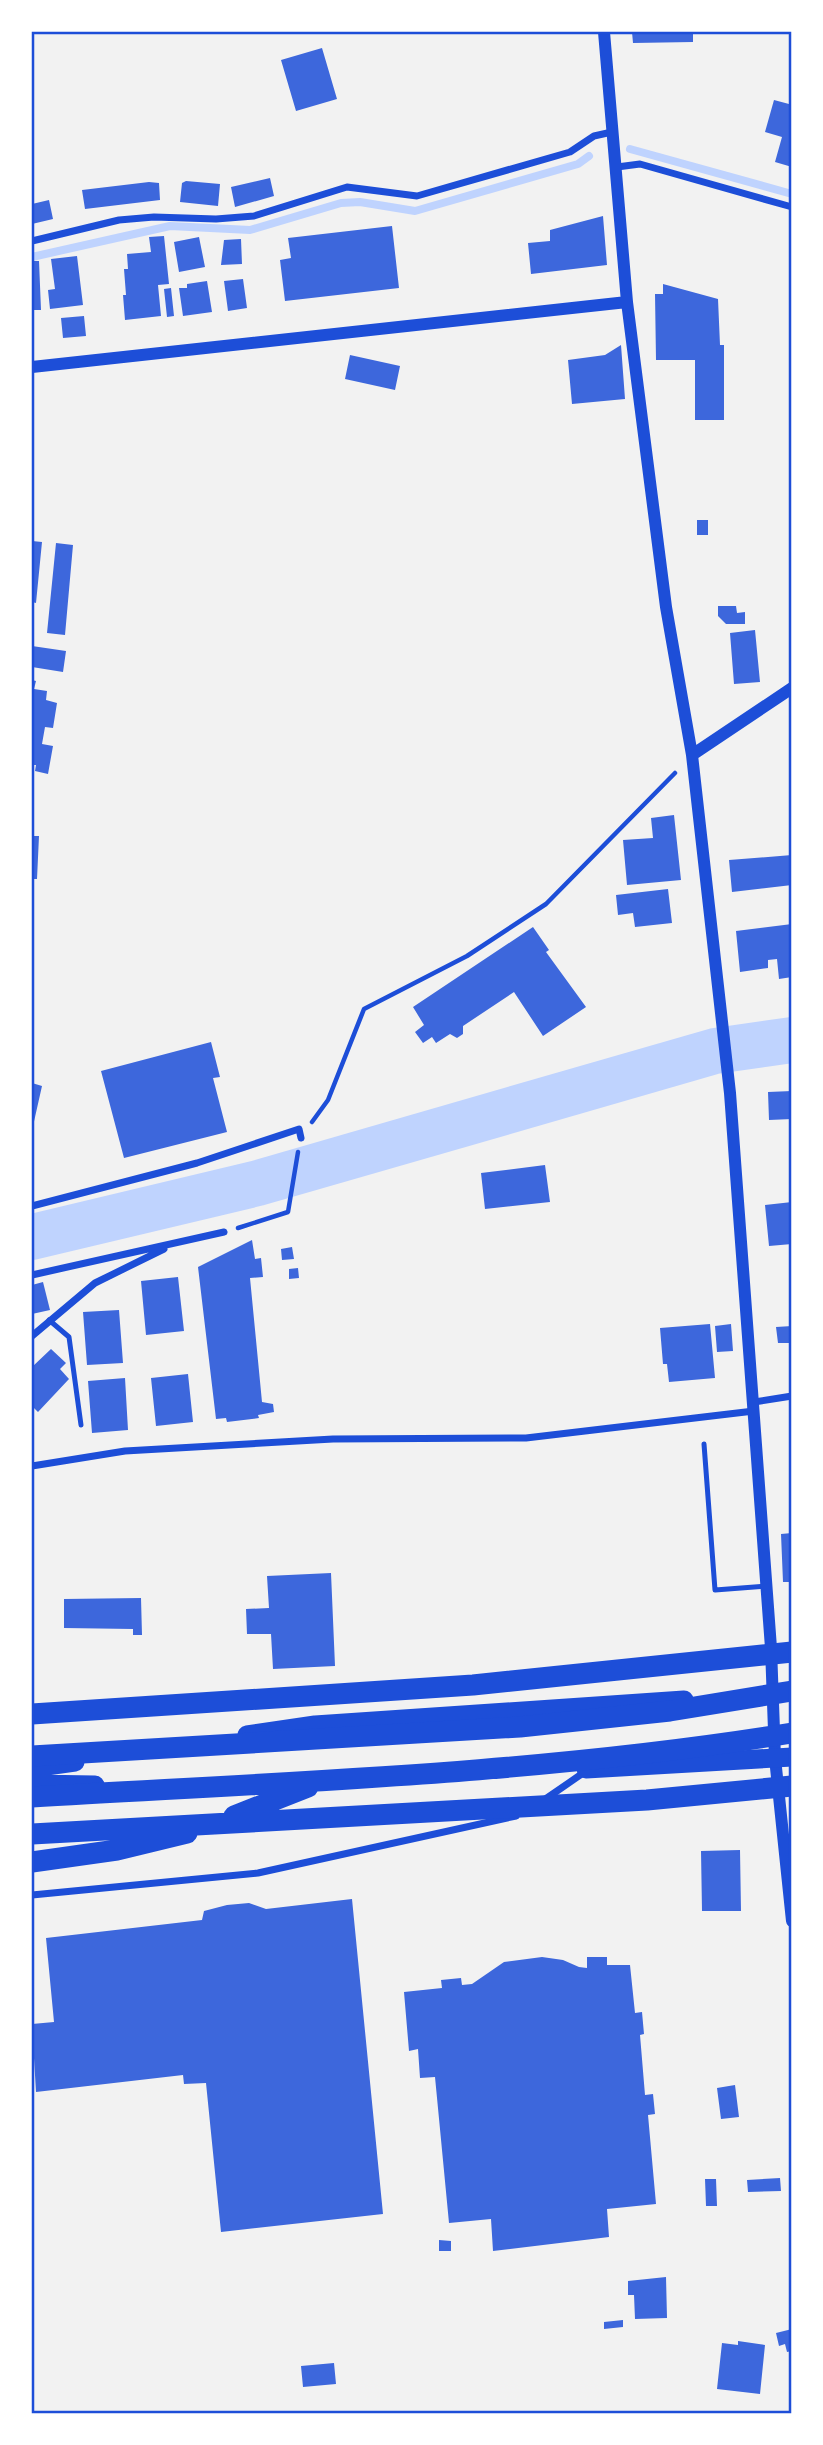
<svg xmlns="http://www.w3.org/2000/svg" width="823" height="2445" font-family="'Space Grotesk',sans-serif">
<rect width="100%" height="100%" fill="#f2f2f2"/>
<g fill="none" stroke-linecap="round" stroke-linejoin="round">
<!-- stream -->
<path stroke="#bfd3fe" stroke-width="8" d="M630 149 792 194
M32 257 170 226 250 230 341 203 360 202 415 211 578 164 589 156"/>
<!-- river -->
<path stroke="#bfd3fe" stroke-width="46" d="M32 1237 258 1183 715 1051 792 1040"/>
</g>
<!-- building -->
<path fill="#3d67dc" d="M632 32H693V42L633 43Z
M322 48 337 99 296 111 281 60Z
M791 98H792V167L775 162 782 137 765 132 774 100 789 104Z
M270 178 274 196 235 207 231 187Z
M186 181 220 184 218 206 180 202 182 183Z
M149 182 159 183 160 200 85 209 82 190Z
M49 200 53 219 32 224V204Z
M603 216 607 265 531 274 528 243 550 241V230Z
M392 226 399 288 285 301 280 260 291 258 288 238Z
M164 236 169 284 158 285 161 316 125 320 123 295H126L124 269H128L127 254 151 252 149 237Z
M199 237 205 267 179 272 174 242Z
M241 239 242 264 221 265 224 240Z
M77 256 83 305 50 309 48 290 55 289 51 259Z
M32 261H39L41 310H32Z
M243 279 247 308 228 311 224 281Z
M207 281 212 312 183 316 179 288H187V284Z
M663 284 718 299 720 345H724V420H695V360H656L655 294H663Z
M171 288 174 316 167 317 164 289Z
M84 316 86 336 63 338 61 318Z
M621 345 625 399 572 404 568 360 605 355Z
M350 355 400 366 395 390 345 379Z
M697 520H708V535H697Z
M32 541 42 542 36 603 32 602Z
M56 543 73 545 65 635 47 633Z
M718 606H736L737 613 745 612V624H726L718 616Z
M755 630 760 682 734 684 730 633Z
M32 646 66 651 63 672 32 667Z
M32 680 36 681 34 689 47 691 46 700 57 703 53 728 45 727 42 744 53 746 48 774 35 771 36 765H32Z
M674 815 681 880 627 885 623 840 653 838 651 818Z
M32 836H39L37 879H32Z
M792 855V885L732 892 729 860Z
M668 889 672 923 635 927 633 913 618 915 616 895Z
M792 924V977L779 979 777 959 768 960V968L740 972 736 931Z
M533 927 549 950 546 952 586 1007 543 1036 514 992 463 1026V1034L457 1038 450 1034 436 1043 432 1037 423 1043 415 1032 424 1025 413 1007Z
M211 1042 220 1077 213 1078 227 1132 124 1158 101 1071Z
M32 1083 42 1086 33 1126H32Z
M792 1091V1119L769 1120 768 1092Z
M545 1165 550 1202 485 1209 481 1173Z
M792 1202V1244L769 1246 765 1205Z
M252 1240 255 1259 261 1258 263 1277 250 1278 262 1402 273 1404 274 1412 258 1415 259 1418 227 1422 226 1418 216 1419 198 1267Z
M292 1247 294 1259 282 1260 281 1249Z
M298 1268 299 1278 289 1279V1269Z
M178 1277 184 1331 146 1335 141 1281Z
M43 1282 50 1310 32 1314V1285Z
M119 1310 123 1363 87 1365 83 1312Z
M710 1324 715 1378 669 1382 667 1364H663L660 1328Z
M731 1324 733 1351 717 1352 715 1326Z
M792 1326V1351H790L789 1343H778L776 1327Z
M51 1349 66 1363 60 1369 69 1379 38 1412 32 1406V1367Z
M188 1374 193 1422 156 1426 151 1378Z
M125 1378 128 1430 92 1433 88 1381Z
M792 1533V1582H783L781 1534Z
M331 1573 335 1666 273 1669 271 1634H247L246 1609 269 1608 267 1576Z
M141 1598 142 1635H133V1629L64 1628V1599Z
M740 1850 741 1911H702L701 1851Z
M352 1899 383 2214 221 2232 206 2083 184 2084 183 2075 36 2092 32 2024 54 2022 46 1938 202 1920 204 1911 227 1905 249 1903 266 1909Z
M542 1957 563 1960 579 1967 587 1968V1957H607V1965H630L635 2013 642 2012 644 2034 640 2035 645 2095 653 2094 655 2114 648 2115 656 2204 607 2209 609 2237 493 2251 491 2219 449 2223 435 2077 420 2078 418 2049 409 2051 404 1992 442 1988 441 1980 461 1978 462 1985 472 1984 504 1962Z
M735 2085 739 2117 721 2119 717 2088Z
M780 2178 781 2191 748 2192 747 2180Z
M705 2179H716L717 2206H706Z
M439 2240 451 2241V2251H439Z
M666 2277 667 2318 635 2319 634 2295H628V2281Z
M623 2320V2327L604 2329V2322Z
M792 2329V2351L787 2352 785 2344 779 2346 776 2333Z
M738 2341 765 2345 760 2394 717 2389 722 2343 738 2345Z
M334 2363 336 2384 303 2387 301 2366Z"/>
<g fill="none" stroke-linecap="round" stroke-linejoin="round">
<!-- path -->
<path stroke="#1d4ed8" stroke-width="4.5" d="M312 1122 328 1100 364 1009 467 956 546 904 675 773
M238 1228 288 1212 298 1152"/>
<!-- service -->
<path stroke="#1d4ed8" stroke-width="5" d="M49 1320 69 1337 81 1425
M704 1444 715 1590 766 1586"/>
<!-- minor -->
<path stroke="#1d4ed8" stroke-width="7" d="M617 167 640 164 792 207
M32 241 119 220 154 217 216 219 254 216 347 187 417 196 570 152 594 136 612 132
M32 1206 197 1163 299 1129 301 1138
M32 1275 224 1232
M32 1336 95 1283 164 1249
M754 1402 792 1396
M32 1466 125 1451 333 1439 526 1438 754 1411
M544 1800 586 1771
M32 1895 258 1873 516 1816"/>
<!-- tertiary -->
<path stroke="#1d4ed8" stroke-width="12" d="M604 32 627 302 666 607 692 755 730 1093 771 1648 775 1758 792 1921
M32 367 627 302
M692 755 792 688"/>
<!-- trunk -->
<path stroke="#1d4ed8" stroke-width="19" d="M247 1735 315 1725 684 1700
M32 1768 75 1762
M586 1769 792 1757
M32 1784 95 1785"/>
<!-- motorway -->
<path stroke="#1d4ed8" stroke-width="21" d="M32 1714 473 1685 792 1652
M32 1756 520 1727 670 1711 792 1691
M32 1797C286 1782 540 1774 792 1733
M234 1816 308 1787
M32 1834 647 1800 792 1786
M32 1862 117 1850 187 1833"/>
</g>
<!-- border -->
<rect width="823" height="2445" fill="none" stroke="#ffffff" stroke-width="66"/>
<rect x="33" y="33" width="757" height="2379" fill="none" stroke="#1d4ed8" stroke-width="2.5"/>
</svg>
